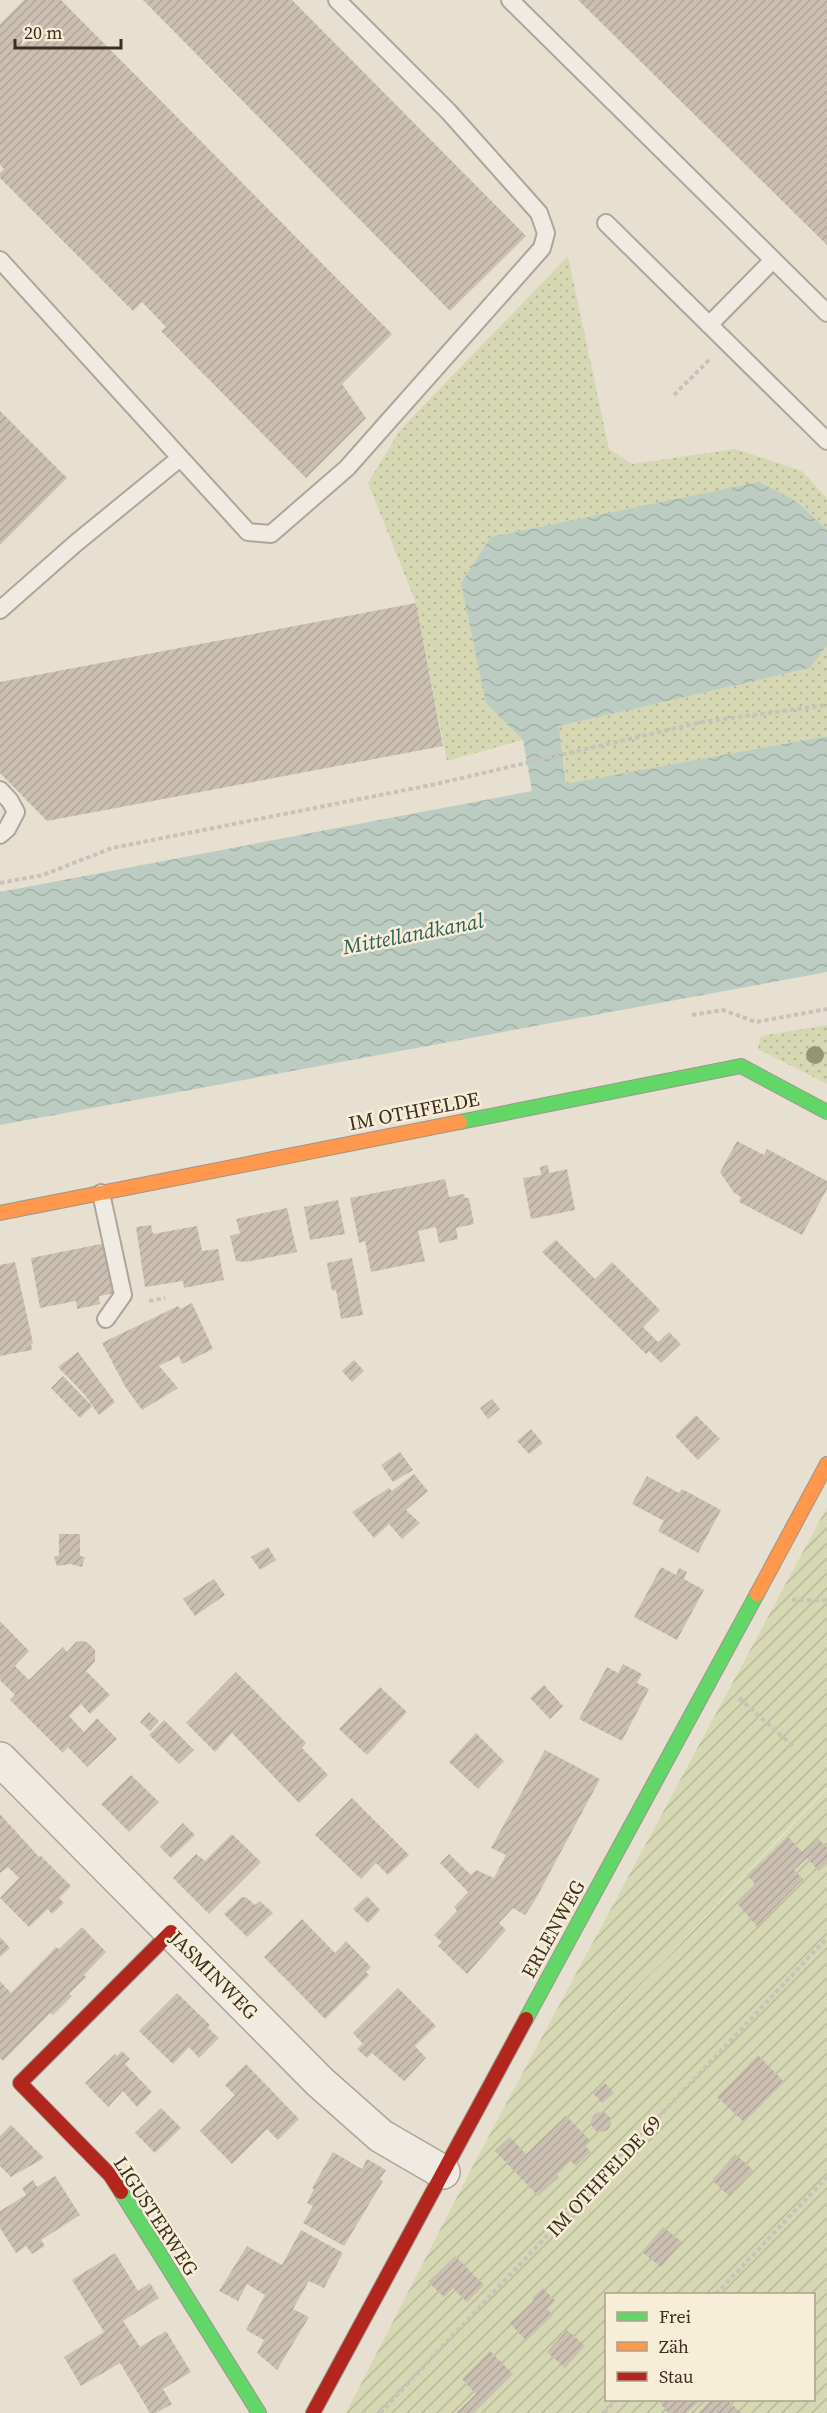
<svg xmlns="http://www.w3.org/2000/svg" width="827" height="2413" font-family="'Source Serif 4',serif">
<defs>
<pattern id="grass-dots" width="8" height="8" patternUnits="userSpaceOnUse" patternTransform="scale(1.5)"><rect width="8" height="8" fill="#d6d7b3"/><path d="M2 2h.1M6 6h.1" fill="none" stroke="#b9b99a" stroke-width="1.8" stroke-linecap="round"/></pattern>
<pattern id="garden-furrows" width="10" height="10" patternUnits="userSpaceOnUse" patternTransform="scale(1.5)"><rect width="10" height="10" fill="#d6d7b3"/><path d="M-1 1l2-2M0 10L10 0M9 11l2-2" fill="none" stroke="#b9b99a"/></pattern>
<pattern id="water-waves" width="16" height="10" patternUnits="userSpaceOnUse" patternTransform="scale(1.5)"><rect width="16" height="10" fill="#bcccc2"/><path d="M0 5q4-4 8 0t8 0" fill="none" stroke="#a2b0a6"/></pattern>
<pattern id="building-hatch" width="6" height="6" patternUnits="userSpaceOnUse" patternTransform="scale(1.5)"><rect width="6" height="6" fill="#cbbfb2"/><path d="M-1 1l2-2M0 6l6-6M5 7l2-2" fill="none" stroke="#afa499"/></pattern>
</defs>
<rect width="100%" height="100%" fill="#e7e0d1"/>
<!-- grass -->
<path fill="url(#grass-dots)" d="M568 256 609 449 632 464 735 449 802 471 827 498V530L799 502 486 703 523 740 447 761 416 603 368 483 400 430Z
M827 645V736L567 785 559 726 810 668Z
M827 1025V1084L758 1049 760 1038 767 1035Z"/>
<!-- garden -->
<path fill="url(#garden-furrows)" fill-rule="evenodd" d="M827 1507V1787L490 2145 827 1789V2413H346L477 2158ZM606 2294H814V2400H606Z"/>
<!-- water -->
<path fill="url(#water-waves)" d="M759 482 799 503 827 530V645L810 668 559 726 566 784 827 736V972L0 1125V892L532 791 523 740 486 703 461 583 491 537Z"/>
<!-- building -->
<path fill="url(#building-hatch)" d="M24 0H61L392 334 342 384 366 418 306 478 161 331 166 327 142 302 133 311 0 178V173L4 169 0 165V24Z
M143 0H292L526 236 450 311Z
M578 0H827V245Z
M0 411 67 478 0 545Z
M416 603 443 746 47 821 0 773V682Z
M737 1141 764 1155 767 1149 827 1181V1189L802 1235 739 1202 741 1197 734 1193 720 1172Z
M548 1165 549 1173 567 1169 575 1210 531 1219 523 1178 541 1175 540 1167Z
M445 1179 449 1197 464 1194 465 1198H469L474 1224 456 1228 458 1239 439 1243 436 1227 418 1231 425 1261 371 1272 365 1241 359 1243 350 1198Z
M338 1200 345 1234 310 1240 304 1207Z
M287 1208 297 1252 246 1262 236 1261 230 1236 240 1233 236 1219Z
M151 1225 153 1234 197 1226 202 1251 218 1249 224 1280 184 1288 183 1281 145 1287 136 1227Z
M556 1240 595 1279 612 1262 660 1310 643 1327 658 1342 669 1332 681 1344 661 1363 649 1351 646 1354 542 1252Z
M106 1243 116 1293 99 1296 100 1304 77 1309 76 1301 40 1308 31 1258Z
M352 1258 363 1315 341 1319 336 1290 332 1291 327 1263Z
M15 1262 33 1343 31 1344 32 1350 0 1356V1265Z
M192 1303 213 1349 182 1364 179 1356 159 1366 178 1388 142 1410 126 1388 102 1343 178 1306 180 1309Z
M78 1352 115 1402 99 1415 85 1395 58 1367Z
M354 1360 364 1371 352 1382 342 1371Z
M63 1376 92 1406 80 1418 51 1388Z
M492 1399 500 1409 488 1419 480 1408Z
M696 1415 720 1439 698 1460 675 1436Z
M531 1429 543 1443 529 1454 517 1441Z
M400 1452 413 1470 393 1482 381 1465Z
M414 1474 428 1491 406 1510 420 1523 402 1539 389 1524 374 1538 352 1512 389 1488 392 1491Z
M647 1476 679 1493 682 1489 721 1510 698 1553 658 1531 664 1521 632 1504Z
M59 1534H80V1556L85 1557 82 1567 70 1564 57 1566 54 1557 59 1555Z
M268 1547 276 1560 260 1570 251 1557Z
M661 1567 676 1575 679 1568 687 1572 684 1579 704 1590 677 1640 634 1617Z
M214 1579 225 1595 195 1616 183 1599Z
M0 1621 29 1651 15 1666 29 1680 63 1647 67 1652 76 1642 81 1641 87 1642 95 1650V1661L86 1671 110 1695 90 1714 81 1704 69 1716 84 1732 97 1718 117 1739 87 1767 68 1747 63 1753 10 1700 15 1695 0 1680Z
M623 1664 642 1674 637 1683 649 1689 622 1741 579 1719 607 1667 618 1673Z
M236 1672 306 1743 302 1748 328 1775 299 1803 232 1733 215 1752 186 1723Z
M544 1685 563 1706 550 1719 530 1698Z
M380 1687 407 1712 367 1755 339 1729Z
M149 1712 159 1721 150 1731 140 1722Z
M164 1720 194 1750 179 1764 149 1735Z
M476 1733 504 1761 478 1789 449 1762Z
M545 1750 600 1779 534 1902 525 1915 513 1908 499 1923 506 1930 467 1974 438 1946 442 1942 434 1935 457 1911 454 1907 468 1892 440 1863 449 1854 471 1875 476 1870 494 1878 506 1855 491 1848Z
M131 1775 159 1802 129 1832 101 1804Z
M352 1798 409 1855 388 1875 376 1863 361 1879 315 1835Z
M0 1814 39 1857 41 1856 71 1886 59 1898 64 1903 52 1914 48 1909 29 1927 0 1898 19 1878 8 1867 0 1873Z
M183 1823 195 1835 171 1858 160 1847Z
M232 1834 261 1862 209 1914 173 1878 196 1854 205 1861Z
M788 1837 802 1852 818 1838 827 1848V1863L819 1871 807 1858 794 1870 803 1879 757 1926 736 1902 755 1884 747 1875Z
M367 1896 380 1910 368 1923 353 1909Z
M242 1897 247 1898 255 1905 260 1901 273 1913 247 1937 224 1914Z
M302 1919 335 1953 346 1941 371 1967 366 1972 369 1975 325 2019 264 1957Z
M82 1927 106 1952 84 1975 86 1977 69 1994 72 1996 53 2015 50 2013 3 2061 0 2058V1981L11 1993 56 1947 59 1949Z
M0 1937 10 1948 0 1957Z
M398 1988 436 2026 415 2046 426 2058 404 2081 372 2053 367 2058 357 2049 363 2044 353 2033Z
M177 1993 210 2025 208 2028 219 2038 199 2058 189 2047 173 2064 139 2031Z
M122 2051 130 2059 125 2064 152 2092 137 2107 123 2091 108 2107 85 2083 115 2054 117 2056Z
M758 2055 784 2082 744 2122 717 2097Z
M246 2064 299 2119 278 2140 267 2129 232 2164 200 2131 235 2095 225 2085Z
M605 2083 614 2093 602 2103 593 2093Z
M161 2108 181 2128 155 2153 135 2133Z
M591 2122a10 10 0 1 1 20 0a10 10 0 1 1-20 0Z
M566 2116 589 2139 584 2145 591 2152 576 2166 570 2160 556 2173 559 2177 538 2196 495 2151 510 2137 526 2154Z
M11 2125 44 2158 11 2177 0 2166V2136Z
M333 2152 362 2169 367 2159 386 2170 380 2179 383 2181 344 2246 303 2223 313 2206 307 2203 314 2189 312 2188Z
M735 2154 753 2170 729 2196 712 2180Z
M55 2176 80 2215 41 2240 45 2246 32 2254 26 2246 16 2253 0 2228V2211L26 2195 22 2188 33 2180 37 2187Z
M663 2227 682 2242 661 2267 642 2252Z
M301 2230 343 2253 324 2288 309 2281 293 2309 309 2317 277 2370 257 2353 264 2340 246 2330 265 2295 247 2284 238 2301 219 2291 247 2246 282 2265Z
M115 2253 138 2291 150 2283 159 2298 123 2321 140 2347 166 2331 191 2372 163 2389 172 2404 156 2413H150L120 2363 81 2386 64 2357 104 2332 72 2280Z
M455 2256 484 2285 467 2302 453 2288 444 2297 428 2282Z
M543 2288 555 2301 547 2309 553 2315 526 2341 510 2323 534 2301 532 2298Z
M567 2330 585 2346 565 2368 547 2352Z
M490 2351 513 2374 474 2413H456L476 2394 462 2379Z
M658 2400H701L687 2413H668Z
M711 2400H727L741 2413H698Z"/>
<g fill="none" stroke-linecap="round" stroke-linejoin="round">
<!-- lane casing -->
<g stroke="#ada599" stroke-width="20">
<path id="lane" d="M510 0 827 313
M606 223 827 441
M0 260 248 532 271 534 347 468 542 248 546 233 539 213 448 111 337 0
M709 325 773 260
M0 610 76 543 180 458
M0 790 10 801 16 812 7 829 0 835
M101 1193 123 1295 106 1319"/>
</g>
<!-- street casing -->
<g stroke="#ada599" stroke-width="36">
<path id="street" d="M0 1759 320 2082 381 2136 443 2172"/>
</g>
<!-- fast casing -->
<g stroke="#9c958a" stroke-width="16">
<path id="fast" d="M460 1122 741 1066 827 1112
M526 2019 757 1594
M121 2192 259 2413"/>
</g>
<!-- slow casing -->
<g stroke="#9c958a" stroke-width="16">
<path id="slow" d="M0 1213 460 1122
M757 1594 827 1464"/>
</g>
<!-- jam casing -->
<g stroke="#9c958a" stroke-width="16">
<path id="jam" d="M121 2192 110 2175 20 2083 171 1932
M313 2413 526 2019"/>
</g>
<!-- path -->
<path stroke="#c8c2b9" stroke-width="4" stroke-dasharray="4.5 3" stroke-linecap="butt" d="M674 395 709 360
M0 883 43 875 112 848 436 784 702 722 827 705
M692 1015 723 1010 756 1022 827 1009
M149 1301 165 1298
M792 1600H827
M739 1698 794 1747
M716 2294 827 2177
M380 2413 827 1938
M604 2413 616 2400"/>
<!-- lane -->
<use href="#lane" stroke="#efebe3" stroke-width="16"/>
<!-- street -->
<use href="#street" stroke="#efebe3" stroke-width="33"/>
<!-- fast -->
<use href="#fast" stroke="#63d668" stroke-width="14"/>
<!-- slow -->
<use href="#slow" stroke="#ff974d" stroke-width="14"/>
<!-- jam -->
<use href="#jam" stroke="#b3261e" stroke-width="14"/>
</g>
<!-- trees -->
<circle fill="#929673" cx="815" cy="1055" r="9"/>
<g text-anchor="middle" stroke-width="5" stroke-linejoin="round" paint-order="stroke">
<!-- street labels -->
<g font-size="20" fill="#3d2e20" stroke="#f7eed8">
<text transform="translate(414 1111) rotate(-11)" y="7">IM OTHFELDE</text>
<text transform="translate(553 1929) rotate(-61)" y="7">ERLENWEG</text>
<text transform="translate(214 1975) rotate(45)" y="7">JASMINWEG</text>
<text transform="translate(604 2176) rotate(-47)" y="7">IM OTHFELDE 69</text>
<text transform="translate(156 2216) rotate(57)" y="7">LIGUSTERWEG</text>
</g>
<!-- water labels -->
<g font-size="21" font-style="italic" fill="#2f5d5a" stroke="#f7eed8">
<text transform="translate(413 934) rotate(-11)" y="7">Mittellandkanal</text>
</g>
</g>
<!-- legend -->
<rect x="605" y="2293" width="210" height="108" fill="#f7eed8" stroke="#ada18e" stroke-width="1.5"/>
<rect x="617" y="2312" width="30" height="9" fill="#63d668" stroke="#ada18e" stroke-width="1.5"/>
<text x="659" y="2323" font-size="18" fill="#3d2e20">Frei</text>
<rect x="617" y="2342" width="30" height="9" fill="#ff974d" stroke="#ada18e" stroke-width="1.5"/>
<text x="659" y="2353" font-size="18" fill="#3d2e20">Zäh</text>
<rect x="617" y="2372" width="30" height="9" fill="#b3261e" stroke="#ada18e" stroke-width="1.5"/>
<text x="659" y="2383" font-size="18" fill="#3d2e20">Stau</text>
<!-- scale -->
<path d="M15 39v9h106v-9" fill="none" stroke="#3d2e20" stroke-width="3"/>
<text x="24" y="39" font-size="18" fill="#3d2e20" stroke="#f7eed8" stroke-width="4.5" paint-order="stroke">20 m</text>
</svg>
